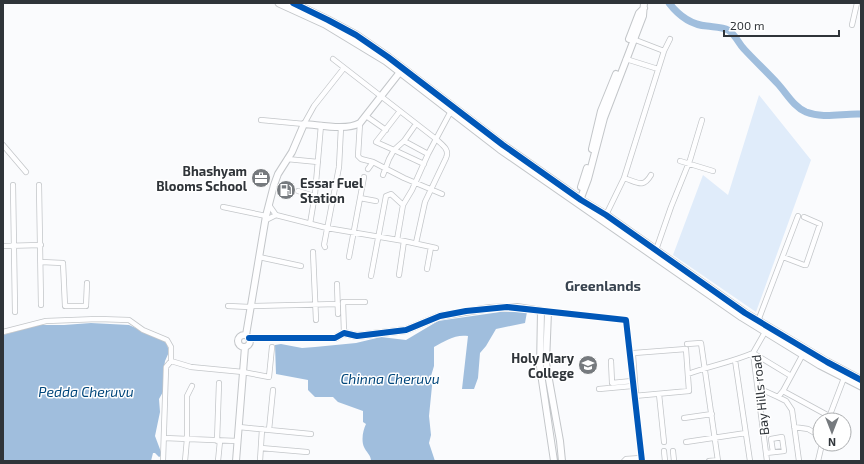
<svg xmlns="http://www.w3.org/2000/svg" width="864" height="464" font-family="'Exo 2',sans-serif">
<rect width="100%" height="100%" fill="#fafbfd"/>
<!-- green -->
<path fill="#e0ecfa" d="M759 95 811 160 756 312 673 255 703 175 728 195Z"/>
<!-- water -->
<path fill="#a0bedd" d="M500 312H527L525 323 496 329 486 346 480 353 478 378 474 389H462L468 336C455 334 445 341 434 347V366L431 376 432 386 429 416 431 435 429 443 435 461H371C371 455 366 452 364 447 361 440 363 430 366 424L363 422V411L338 402 333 397H315L308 390V380L276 374 275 345 281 344 302 348 315 347 356 343 381 337 406 340 438 321Z
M91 323 129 325 163 340 167 344 169 352 165 361 164 368V390L159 399 160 412 155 436 161 452V456L159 457 155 453H153L151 461H3V335L38 325H64Z"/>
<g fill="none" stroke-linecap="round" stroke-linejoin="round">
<!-- river -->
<path stroke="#a0bedd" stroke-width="7" d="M669 3C679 16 692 25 707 26 714 27 723 27 728 30 736 35 738 43 744 49 755 61 767 72 778 84 787 94 794 107 806 112 824 119 843 113 861 114"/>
<!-- street casing -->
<g stroke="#c3c6c9" stroke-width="6">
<path id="street" d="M852 25 857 3
M664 51 670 39
M333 59 436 139C442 145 450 149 446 158L425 202 416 243
M626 59 658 69
M366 116 386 130
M261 120 304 124 314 106 344 68
M360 123 358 156 361 159 373 162
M416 124 404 141 394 150 424 164
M404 141 428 154
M3 145 26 172
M287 159 318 162
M680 161 713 171
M368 169 373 162 404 178 442 194
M383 175 389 159 394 150 376 142 400 111
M624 178C637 182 643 189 651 175
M13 185 15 312
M39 185 41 305
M298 191 314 196
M360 198 376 201
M269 205 276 215 327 228 404 241 436 248
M223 207 266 216
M606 215 624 178 664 51 633 39
M266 220 276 215
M310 224 315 194 321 125
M397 240 403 205 412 190 428 154 451 111
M3 246 41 245
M325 247 324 245 339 167 341 127
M656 250 671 207 690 160 702 120
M313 252 316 320
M259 257 301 266
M349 257 364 177
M783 257 804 265H806L820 224 804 217
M41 262 63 263 65 306H86L87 283
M427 269 431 247
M399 275 404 241
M371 276 386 196 391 194 403 205
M337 284 338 314
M228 306 250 307
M251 306 338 304
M548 312 626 320 642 461
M758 321 798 216
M3 332 46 321 98 319 129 320 143 330 167 340 171 347V361
M765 332 753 353 767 461
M344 333 343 302H365
M687 344 701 343 718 461
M753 353 791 376
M735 360 750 461
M611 361 612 383 632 381
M688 374C710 366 732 362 753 353
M758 388 778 397 783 391 803 354
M599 389 632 386
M783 391 829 416
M659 394 664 442
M634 396 689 391 686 349 634 353 633 355 636 395
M778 397 786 401 792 410 799 461
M684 418 712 414
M828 420 844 378
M239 427 311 434
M794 427 808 429 820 436
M269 430 273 390
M164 438 237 441
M217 441 219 383
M686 442 746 433
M261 448 307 452
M664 451 665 461
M673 451 674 461
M766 453 784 451 782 437 771 439 773 452
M163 461 166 367 171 361 191 367 243 372 269 377 272 347
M185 461 187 439V396L192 386
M218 461 220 441
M260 461 262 429
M624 461 626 459 641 458
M709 461 718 460
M818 461 822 444"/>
</g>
<!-- secondary casing -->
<g stroke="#c3c6c9" stroke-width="8">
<path id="secondary" d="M629 39 639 13 644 8
M592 149 601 111 616 74
M581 187 587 168
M579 203 588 179 604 118 643 16 644 3
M541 311 540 367 554 461
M246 335 266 216 274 185 278 174 292 152 304 124C320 125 346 131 360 123L400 72
M238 341a6 6 0 1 1 12 0a6 6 0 1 1-12 0Z
M249 338H335L344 333 357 336 406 330 440 316 490 308 517 307 548 312 546 363 560 441 562 461
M236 461 245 347"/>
</g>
<!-- primary casing -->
<g stroke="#c3c6c9" stroke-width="9">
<path id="primary" d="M279 3 325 24 386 61 500 149 742 317 820 365 861 386
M293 3 328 20 356 35 388 57 503 145 581 200 606 215 745 313 827 362 861 380"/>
</g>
<!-- street -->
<use href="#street" stroke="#fefeff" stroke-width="4.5"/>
<!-- secondary -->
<use href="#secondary" stroke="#fefeff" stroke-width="6"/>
<!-- primary -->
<use href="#primary" stroke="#fefeff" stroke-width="7"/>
<!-- cycleway casing -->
<g stroke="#fff" stroke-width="8">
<path id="cycleway" d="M293 3 328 20 356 35 388 57 503 145 581 200 606 215 745 313 827 362 861 380
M249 338H335L344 333 357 336 406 330 440 316 466 311 507 307 626 320 642 461"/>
</g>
<!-- cycleway -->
<use href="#cycleway" stroke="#0057b8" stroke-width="6"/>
</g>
<!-- icons -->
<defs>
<g id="office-disc" transform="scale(1)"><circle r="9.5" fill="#767a7e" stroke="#fff"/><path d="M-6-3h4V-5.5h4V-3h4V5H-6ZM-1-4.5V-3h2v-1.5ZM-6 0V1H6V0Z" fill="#fff"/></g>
<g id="fuel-disc" transform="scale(1)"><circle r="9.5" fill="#767a7e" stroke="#fff"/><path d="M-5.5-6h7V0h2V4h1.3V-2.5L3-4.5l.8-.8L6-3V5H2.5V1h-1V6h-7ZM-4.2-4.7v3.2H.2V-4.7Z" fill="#fff"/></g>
<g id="university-disc" transform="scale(1)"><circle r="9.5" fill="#767a7e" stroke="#fff"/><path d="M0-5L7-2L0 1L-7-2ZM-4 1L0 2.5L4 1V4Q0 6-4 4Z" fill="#fff"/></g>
</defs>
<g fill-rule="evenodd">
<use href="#office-disc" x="261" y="178"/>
<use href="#fuel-disc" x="286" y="190"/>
<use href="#university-disc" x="588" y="365"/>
</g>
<g text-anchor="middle" stroke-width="3" stroke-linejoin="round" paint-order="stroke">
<!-- poi labels -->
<g font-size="13" font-weight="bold" fill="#2f3439" stroke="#fff" text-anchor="end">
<text x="247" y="176">Bhashyam<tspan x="247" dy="15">Blooms School</tspan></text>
<text x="300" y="188" text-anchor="start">Essar Fuel<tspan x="300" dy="15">Station</tspan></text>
<text x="574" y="363">Holy Mary<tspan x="574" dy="15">College</tspan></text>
</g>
<!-- street labels -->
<g font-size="13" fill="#2f3439" stroke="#fff">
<text transform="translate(760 395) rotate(-96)" y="5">Bay Hills road</text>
</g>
<!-- neighbourhood labels -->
<g font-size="14" font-weight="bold" fill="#394450" stroke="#fff">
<text x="603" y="291">Greenlands</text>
</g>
<!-- water labels -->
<g font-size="14" font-style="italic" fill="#01467b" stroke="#fff">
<text x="390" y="384">Chinna Cheruvu</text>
<text x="86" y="397">Pedda Cheruvu</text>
</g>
</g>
<!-- border -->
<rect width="864" height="464" fill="none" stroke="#2f3439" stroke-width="8"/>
<!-- north arrow -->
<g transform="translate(832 432) rotate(180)"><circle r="19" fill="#ffffff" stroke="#acaeb0"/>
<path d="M0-3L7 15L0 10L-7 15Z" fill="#767a7e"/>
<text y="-6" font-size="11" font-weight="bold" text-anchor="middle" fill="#2f3439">N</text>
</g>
<!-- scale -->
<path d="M724 30v6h115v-6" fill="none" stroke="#2f3439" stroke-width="2"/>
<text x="730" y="30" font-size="12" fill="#2f3439" stroke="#ffffff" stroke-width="3" paint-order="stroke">200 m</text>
</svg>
